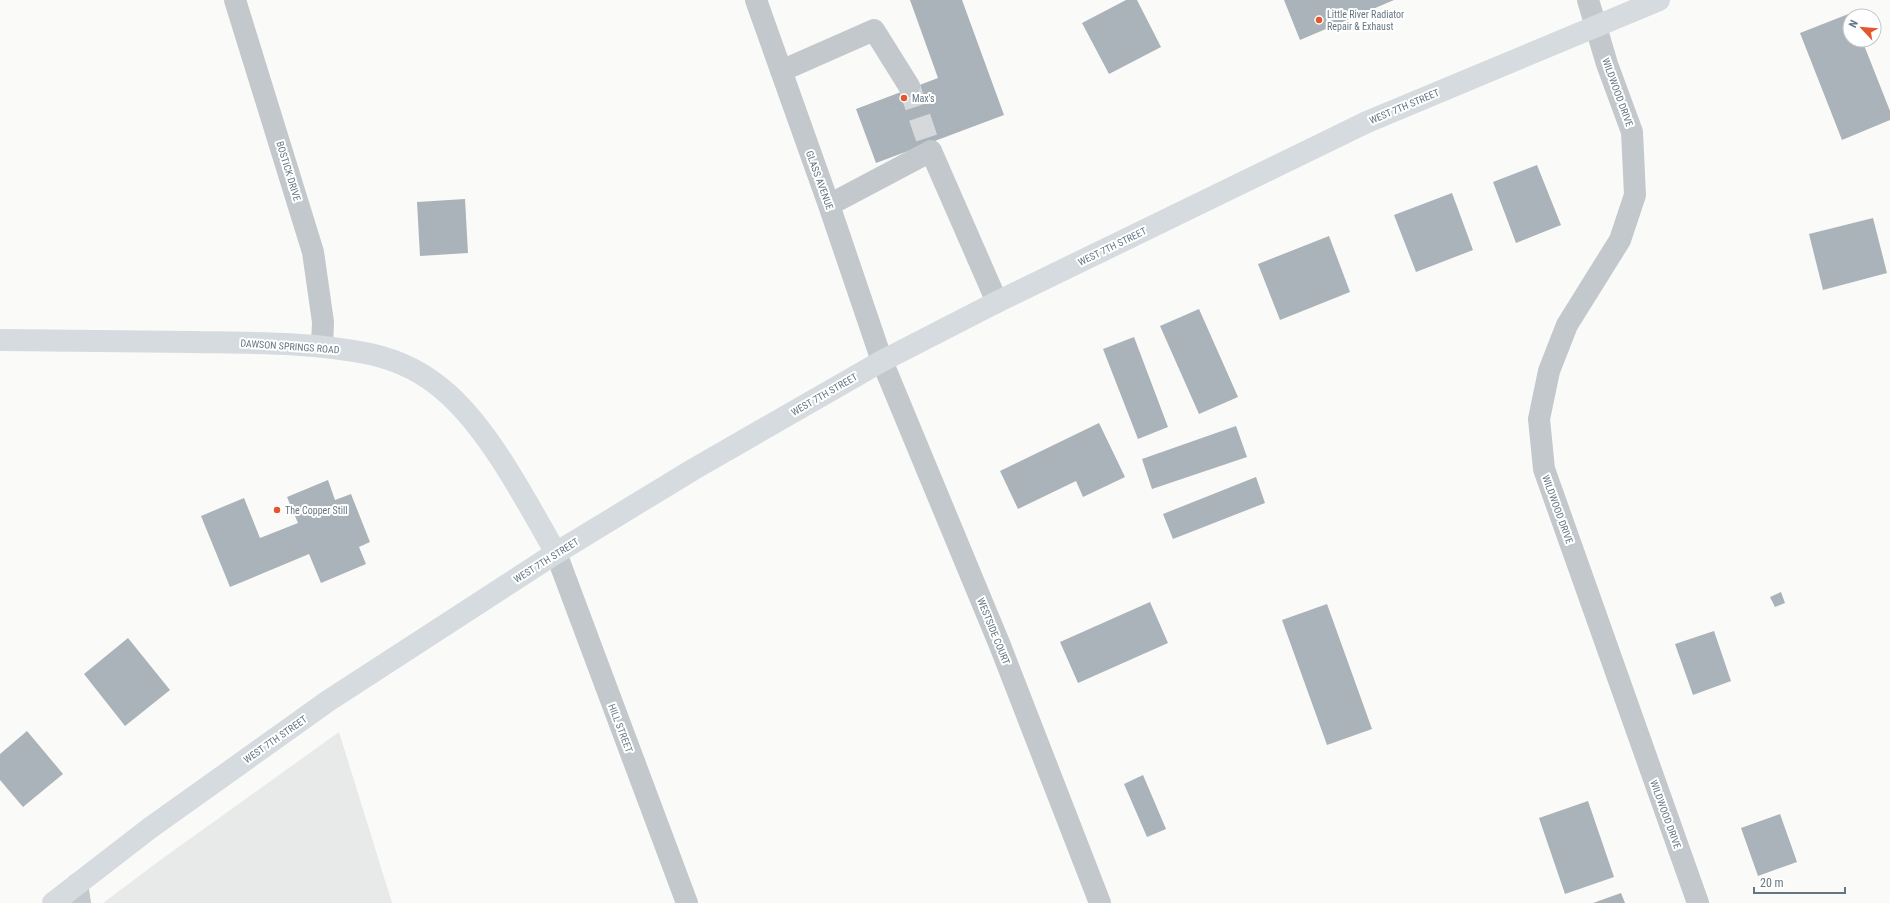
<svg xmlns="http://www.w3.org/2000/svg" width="1890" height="903" font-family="'Roboto Condensed',sans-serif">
<rect width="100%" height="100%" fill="#fafaf8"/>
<!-- built -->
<path fill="#e8e9e9" d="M339 732 392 903H103L159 861Z"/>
<!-- building -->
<path fill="#aab3b9" d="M910 0H962L1004 115 876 163 856 109 938 78Z
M1126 0H1137L1161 47 1109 74 1082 23Z
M1284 0H1394L1300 40Z
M1851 13 1852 16H1850V40H1862L1890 111V120L1842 140 1800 33Z
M1537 165 1561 225 1516 243 1493 182Z
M1452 193 1473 250 1416 272 1394 215Z
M465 199 468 253 420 256 417 202Z
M1873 218 1887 273 1823 290 1809 234Z
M1329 236 1350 292 1280 320 1258 264Z
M1199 309 1238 397 1199 414 1160 326Z
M1134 337 1168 427 1138 439 1103 349Z
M1099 423 1125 477 1083 497 1076 481 1018 509 1000 471Z
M1236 426 1247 457 1152 489 1142 459Z
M1256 477 1265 503 1173 539 1163 514Z
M328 480 335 500 351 494 370 542 359 547 366 564 321 583 309 554 230 587 201 516 244 498 260 538 298 523 287 497Z
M1781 592 1785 603 1775 607 1770 597Z
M1150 602 1168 643 1078 683 1060 642Z
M1327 604 1372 729 1327 745 1282 620Z
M1714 631 1731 681 1693 695 1675 644Z
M128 638 170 690 125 726 84 674Z
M27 731 63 774 23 807 0 780V754Z
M1143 775 1166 829 1147 837 1124 784Z
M1588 801 1614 877 1565 894 1539 818Z
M1780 814 1797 862 1758 876 1741 828Z
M1621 893 1625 903H1593Z"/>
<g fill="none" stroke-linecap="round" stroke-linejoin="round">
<!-- minor-tunnel -->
<path stroke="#d5d9db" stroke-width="22" stroke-dasharray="22 11" stroke-linecap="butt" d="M909 86 931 151"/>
<!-- minor -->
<path stroke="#c3c8cc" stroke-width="22" d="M235 0 313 252 323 322 322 346
M756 0 829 205 882 361 999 643 1100 903
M1588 0 1607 64 1632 132 1635 195 1620 240 1567 325 1549 371 1539 419 1544 469 1698 903
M781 71 874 30 909 86
M829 205 931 151 997 302
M556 553 687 903
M77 884 80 903"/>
<!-- major -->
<path stroke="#d6dbdf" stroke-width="22" d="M0 340C64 341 129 341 193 342 252 343 312 342 370 354 398 360 426 374 448 394 492 434 526 501 556 553
M53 903 150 828 328 701 556 553 694 469 882 361 997 302 1367 122 1659 0"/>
</g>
<!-- markers -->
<g fill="#e4572e" stroke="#fff" stroke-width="1.5">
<circle cx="1319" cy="20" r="4"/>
<circle cx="904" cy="98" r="4"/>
<circle cx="277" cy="510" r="4"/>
</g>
<g text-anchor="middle" stroke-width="4" stroke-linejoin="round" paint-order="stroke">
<!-- poi labels -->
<g font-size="10" fill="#657683" stroke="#fff" text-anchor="start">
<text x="1327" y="18">Little River Radiator<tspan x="1327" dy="12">Repair &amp; Exhaust</tspan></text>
<text x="912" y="102">Max's</text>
<text x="285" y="514">The Copper Still</text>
</g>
<!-- street labels -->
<g font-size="10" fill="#657683" stroke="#fff">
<text transform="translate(1618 92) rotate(70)" y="4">WILDWOOD DRIVE</text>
<text transform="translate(1404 106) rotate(-23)" y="4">WEST 7TH STREET</text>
<text transform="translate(289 171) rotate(73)" y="4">BOSTICK DRIVE</text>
<text transform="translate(820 180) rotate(70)" y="4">GLASS AVENUE</text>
<text transform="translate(1112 246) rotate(-26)" y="4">WEST 7TH STREET</text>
<text transform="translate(290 346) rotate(4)" y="4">DAWSON SPRINGS ROAD</text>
<text transform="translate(824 394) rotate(-30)" y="4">WEST 7TH STREET</text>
<text transform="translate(1558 509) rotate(70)" y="4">WILDWOOD DRIVE</text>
<text transform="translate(546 560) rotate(-32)" y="4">WEST 7TH STREET</text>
<text transform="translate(994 631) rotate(68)" y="4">WESTSIDE COURT</text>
<text transform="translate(621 728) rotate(69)" y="4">HILL STREET</text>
<text transform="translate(275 739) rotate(-35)" y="4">WEST 7TH STREET</text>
<text transform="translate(1666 814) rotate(70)" y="4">WILDWOOD DRIVE</text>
</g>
</g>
<!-- north arrow -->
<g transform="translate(1862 28) rotate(296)"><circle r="19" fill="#ffffff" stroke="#c1c8cd"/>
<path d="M0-3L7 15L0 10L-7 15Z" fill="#e4572e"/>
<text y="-6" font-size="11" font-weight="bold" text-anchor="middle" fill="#657683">N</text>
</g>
<!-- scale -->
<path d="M1754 887v6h91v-6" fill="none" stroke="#657683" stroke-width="2"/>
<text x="1760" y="887" font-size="12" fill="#657683" stroke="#ffffff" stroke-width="3" paint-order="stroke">20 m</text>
</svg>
